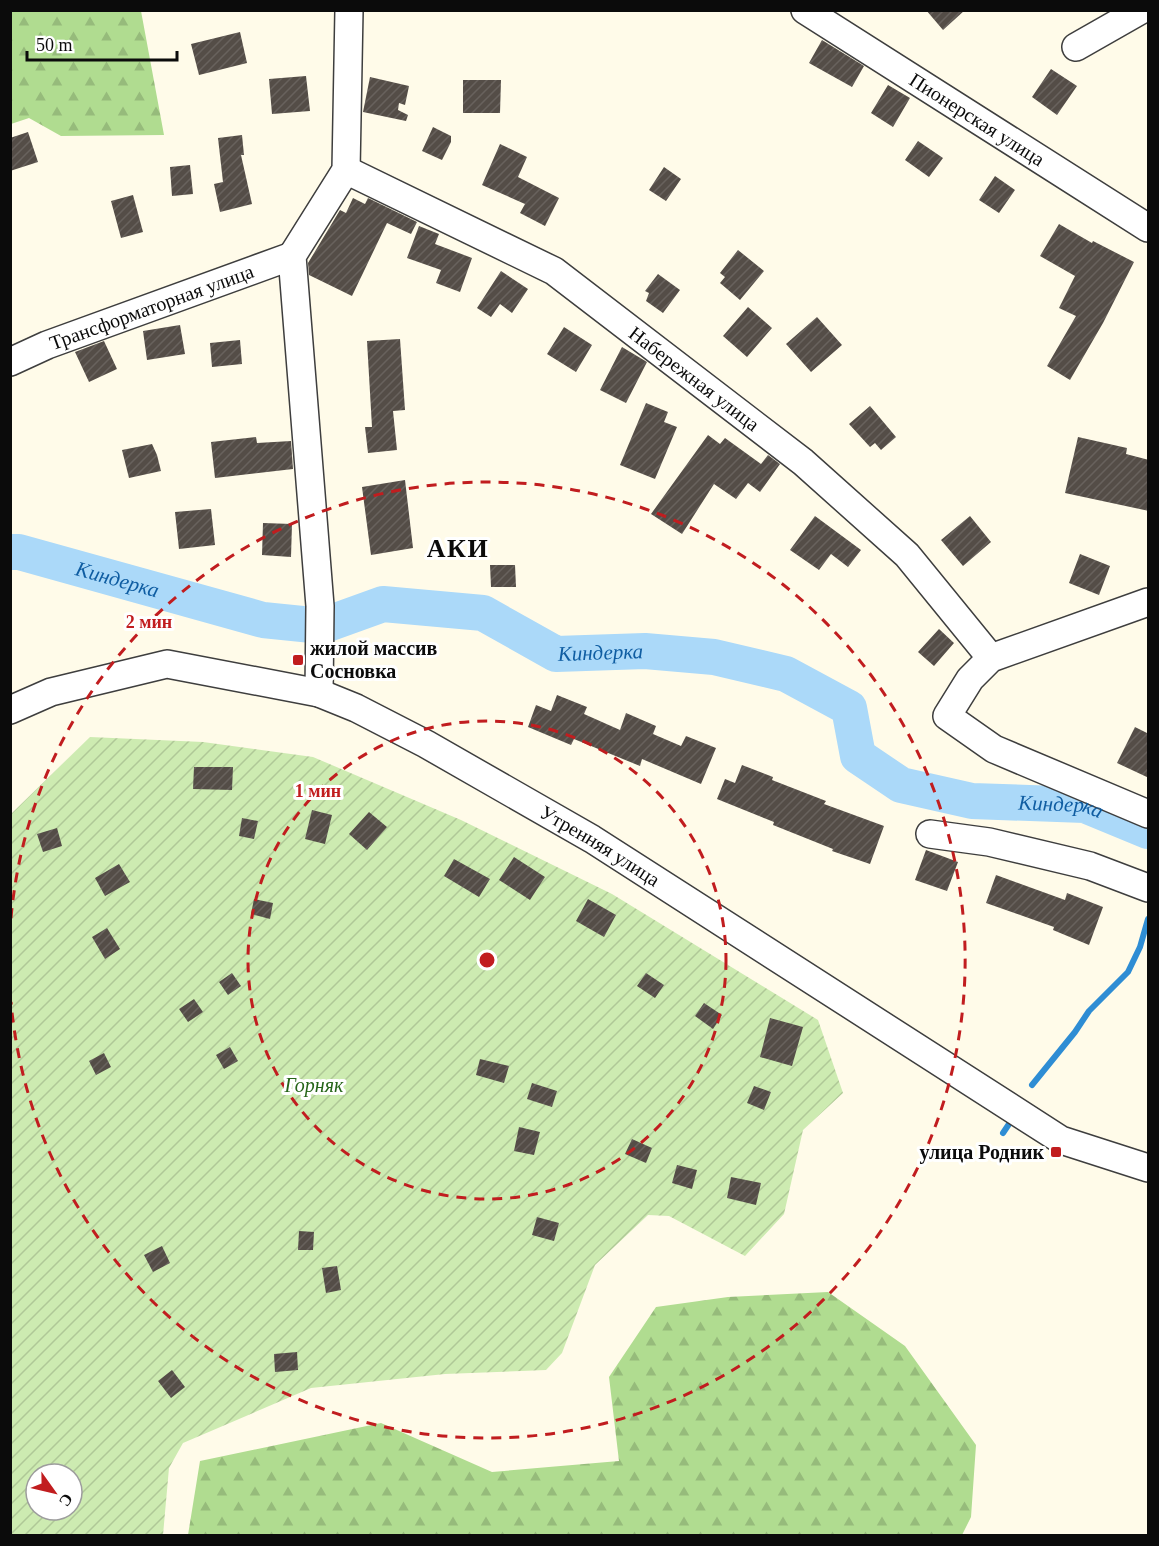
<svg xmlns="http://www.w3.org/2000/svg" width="1159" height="1546" font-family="Georgia,serif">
<defs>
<pattern id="forest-firs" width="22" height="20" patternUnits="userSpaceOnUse" patternTransform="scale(1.5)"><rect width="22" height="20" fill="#b0dc90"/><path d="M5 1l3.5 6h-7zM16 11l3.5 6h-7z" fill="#96bb7b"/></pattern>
<pattern id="garden-furrows" width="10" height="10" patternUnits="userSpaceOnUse" patternTransform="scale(1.5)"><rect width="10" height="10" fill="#cdebb1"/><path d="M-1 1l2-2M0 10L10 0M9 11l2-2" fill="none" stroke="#afc897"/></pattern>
<pattern id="building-hatch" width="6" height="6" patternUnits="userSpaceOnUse" patternTransform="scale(1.5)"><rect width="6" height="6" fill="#544d47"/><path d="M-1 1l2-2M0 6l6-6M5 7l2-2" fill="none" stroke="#68625d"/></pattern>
</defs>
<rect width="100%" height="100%" fill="#fffbe9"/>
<!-- forest -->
<path fill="url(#forest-firs)" d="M10 11H141L164 135 61 136 29 118 11 124Z
M828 1292 905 1346 976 1445 971 1517 962 1535H188L200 1461 381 1423 492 1472 619 1461 609 1377 656 1307 728 1297Z"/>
<!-- garden -->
<path fill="url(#garden-furrows)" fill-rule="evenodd" d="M90 737 203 742 313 757 461 820 612 894 818 1020 843 1093 803 1130 784 1214 745 1256 669 1216 648 1215 595 1265 562 1353 546 1370 445 1374 311 1388 183 1443 169 1468 163 1535 11 1536V814ZM36 1474H72V1510H36Z"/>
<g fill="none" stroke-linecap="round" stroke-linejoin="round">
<!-- stream -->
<path stroke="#2e8dd4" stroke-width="6" d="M1032 1085 1075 1032 1089 1011 1128 972 1140 947 1148 919
M1003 1133 1011 1121"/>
<!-- river -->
<path stroke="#abd9f9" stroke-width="36" id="s1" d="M10 552H19L263 620 322 626 383 604 483 613 556 654 645 651 714 657 786 674 849 708 858 756 901 785 972 801 1085 805 1148 831"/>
</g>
<!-- building -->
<path fill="url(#building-hatch)" d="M926 10H965L943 30Z
M240 32 247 63 199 75 191 44Z
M822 40 864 66 852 87 809 63Z
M1051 69 1077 86 1057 115 1032 97Z
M306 76 310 111 272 114 269 79Z
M370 77 409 86 405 105 399 103 398 110 408 115 406 121 363 112Z
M463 80H501L500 113H463Z
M888 85 910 98 893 127 871 113Z
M433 127 451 136V142L442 160 422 151Z
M28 132 38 162 10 171V138Z
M242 135 244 155H241L252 204 220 212 214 184 223 182 218 138Z
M918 141 943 158 929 177 905 160Z
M500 144 527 157 518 177 559 198 545 226 520 213 525 204 482 185Z
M190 165 193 194 172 196 170 167Z
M664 167 681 179 666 201 649 190Z
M995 176 1015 190 999 213 979 200Z
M133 195 143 232 121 238 111 201Z
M353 198 365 204 368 198 417 222 411 234 387 223 352 296 309 275 308 263 340 210 346 213Z
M1059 224 1092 243 1093 241 1134 262 1103 323 1070 380 1047 366 1076 316 1059 308 1075 276 1040 256Z
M419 226 439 234 435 244 472 258 460 292 436 283 441 270 407 258Z
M738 250 764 271 740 300 720 283 725 277 720 273Z
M501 271 528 289 512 313 500 304 491 317 477 308Z
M658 274 680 290 663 313 646 301 649 293 645 291Z
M748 307 772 328 747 357 723 336Z
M817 317 842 345 811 372 786 344Z
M180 325 185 354 147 360 143 331Z
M564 327 592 345 576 372 547 354Z
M400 339 405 410 393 411 397 450 368 453 365 427H372L367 341Z
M240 340 242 364 212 367 210 343Z
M104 341 117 369 89 382 75 352Z
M622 347 647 362 626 403 600 390Z
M646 403 668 412 664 422 677 427 655 479 620 465Z
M870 406 896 437 881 450 875 443 870 447 849 424Z
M708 435 720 444 725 438 761 464 768 455 780 464 760 492 748 483 736 499 714 484 682 534 651 514Z
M256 437 257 443 291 441 293 469 215 478 211 442Z
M1078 437 1127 448 1126 454 1149 460V511L1065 493Z
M152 444 157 455 161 471 129 478 122 450Z
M405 480 413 548 371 555 362 487Z
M211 509 215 545 179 549 175 512Z
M815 516 861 550 848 567 831 554 819 570 790 550Z
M970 516 991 542 963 566 941 540Z
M263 523 292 524 291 557 262 555Z
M1080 554 1110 566 1099 595 1069 583Z
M490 565H515L516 587H491Z
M939 629 954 643 934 666 918 652Z
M557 695 587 707 584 714 620 730 626 713 656 726 653 734 681 746 686 736 716 748 701 784 642 759 640 766 574 739 571 745 528 727 536 705 551 711Z
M1135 727 1149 734V778L1117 763Z
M742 765 773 777 772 780 826 801 824 804 884 826 870 864 832 851 833 849 773 825 774 822 717 799 725 779 735 783Z
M194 767H233L232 790 193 789Z
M312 810 332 815 325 844 305 839Z
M369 812 387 827 367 850 349 834Z
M242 818 258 821 254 839 239 836Z
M57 828 62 846 43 852 37 834Z
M926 850 958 862 947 891 915 880Z
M514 857 545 877 530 900 499 880Z
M454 859 490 879 479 897 444 876Z
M119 864 130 882 105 896 95 878Z
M996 875 1065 900 1067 893 1103 907 1089 945 1053 930 1054 927 986 903Z
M254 899 273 903 270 919 251 914Z
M588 899 616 915 604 937 576 921Z
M107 928 120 949 105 959 92 937Z
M232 973 241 986 228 995 219 982Z
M646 973 664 985 655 998 637 986Z
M194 999 203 1012 188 1022 179 1009Z
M704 1003 722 1015 713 1029 695 1016Z
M770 1018 803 1027 792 1066 760 1057Z
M230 1047 238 1061 224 1069 216 1055Z
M104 1053 111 1067 96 1075 89 1061Z
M480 1059 509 1066 504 1083 476 1075Z
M532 1083 557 1091 552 1107 527 1099Z
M754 1086 771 1092 764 1110 747 1103Z
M519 1127 540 1132 534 1155 514 1151Z
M632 1139 652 1148 646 1163 625 1154Z
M677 1165 697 1170 692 1189 672 1183Z
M731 1177 761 1183 756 1205 727 1198Z
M537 1217 559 1223 554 1241 532 1235Z
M299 1231 314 1232 313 1250H298Z
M162 1246 170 1263 153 1272 144 1255Z
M337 1266 341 1290 326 1293 322 1268Z
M297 1352 298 1370 275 1372 274 1354Z
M172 1370 185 1387 171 1398 158 1381Z"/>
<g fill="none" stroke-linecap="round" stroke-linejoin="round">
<!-- minor casing -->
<g stroke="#3e3e3e" stroke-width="30">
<g id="minor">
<path id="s2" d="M805 10 1148 228"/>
<path d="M1076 47 1141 10"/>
<path id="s3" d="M346 170 554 271 803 462 907 555 991 658"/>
<path id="s4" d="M10 362 47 345 292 256"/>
<path d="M1148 602 991 658 970 679 947 716 994 749 1148 814"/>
<path d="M319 693 320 606 292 256 346 170 349 10"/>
<path id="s5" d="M10 710 51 692 167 664 319 693 356 708 426 744 592 839 1061 1140 1148 1168"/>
<path d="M930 834 989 842 1090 866 1148 888"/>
</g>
</g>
<!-- minor -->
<use href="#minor" stroke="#fff" stroke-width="27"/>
</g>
<!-- distance rings -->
<g fill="none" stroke="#c11d1f" stroke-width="3" stroke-dasharray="10 8">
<circle cx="487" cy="960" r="239"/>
<path d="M11 918A478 478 0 1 1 11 1002"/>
</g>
<!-- markers -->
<g fill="#c11d1f" stroke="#fff" stroke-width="2">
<rect x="292" y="654" width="12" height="12" rx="3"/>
<rect x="1050" y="1146" width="12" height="12" rx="3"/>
</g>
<g text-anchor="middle" stroke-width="6" stroke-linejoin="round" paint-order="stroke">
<!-- street labels -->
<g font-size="20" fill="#0b0b0b" stroke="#fff">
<text dy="7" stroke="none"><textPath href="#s2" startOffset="204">Пионерская улица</textPath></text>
<text dy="7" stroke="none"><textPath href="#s4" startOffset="152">Трансформаторная улица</textPath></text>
<text dy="7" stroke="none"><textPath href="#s3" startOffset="408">Набережная улица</textPath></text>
<text dy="7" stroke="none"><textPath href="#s5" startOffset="639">Утренняя улица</textPath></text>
</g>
<!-- poi labels -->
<g font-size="20" font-weight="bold" fill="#0b0b0b" stroke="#fff" text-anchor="start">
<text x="310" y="655">жилой массив<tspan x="310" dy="23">Сосновка</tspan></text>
<text x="1044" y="1159" text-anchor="end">улица Родник</text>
</g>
<!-- park labels -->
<g font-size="20" font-style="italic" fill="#266519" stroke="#fff">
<text x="314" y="1092">Горняк</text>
</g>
<!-- water labels -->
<g font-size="21" font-style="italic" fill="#0f5da2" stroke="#fff">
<text dy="7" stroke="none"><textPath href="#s1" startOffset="111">Киндерка</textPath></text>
<text dy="7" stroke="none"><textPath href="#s1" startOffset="615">Киндерка</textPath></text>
<text dy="7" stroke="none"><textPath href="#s1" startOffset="1137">Киндерка</textPath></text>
</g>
<!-- district labels -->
<g font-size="26" font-weight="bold" letter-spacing="1.5" fill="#0b0b0b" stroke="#fff">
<text x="458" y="557">АКИ</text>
</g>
</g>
<circle cx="487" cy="960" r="9" fill="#c11d1f" stroke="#fff" stroke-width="3"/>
<g font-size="18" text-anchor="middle" font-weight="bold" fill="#c11d1f" stroke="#fff" stroke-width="6" stroke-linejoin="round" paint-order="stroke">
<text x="149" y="628">2 мин</text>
<text x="318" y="797">1 мин</text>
</g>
<!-- border -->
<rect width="1159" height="1546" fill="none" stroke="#0b0b0b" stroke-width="24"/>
<!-- north arrow -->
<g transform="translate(54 1492) rotate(124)"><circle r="28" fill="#ffffff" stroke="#9d9d9d" stroke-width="1.5"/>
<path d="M0-4.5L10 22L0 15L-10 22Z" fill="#c11d1f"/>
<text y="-9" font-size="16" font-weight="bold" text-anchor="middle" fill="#0b0b0b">С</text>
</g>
<!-- scale -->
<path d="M27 51v9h150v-9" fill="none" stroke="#0b0b0b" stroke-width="3"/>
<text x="36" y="51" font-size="18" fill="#0b0b0b" stroke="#ffffff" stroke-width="4.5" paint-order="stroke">50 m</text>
</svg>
